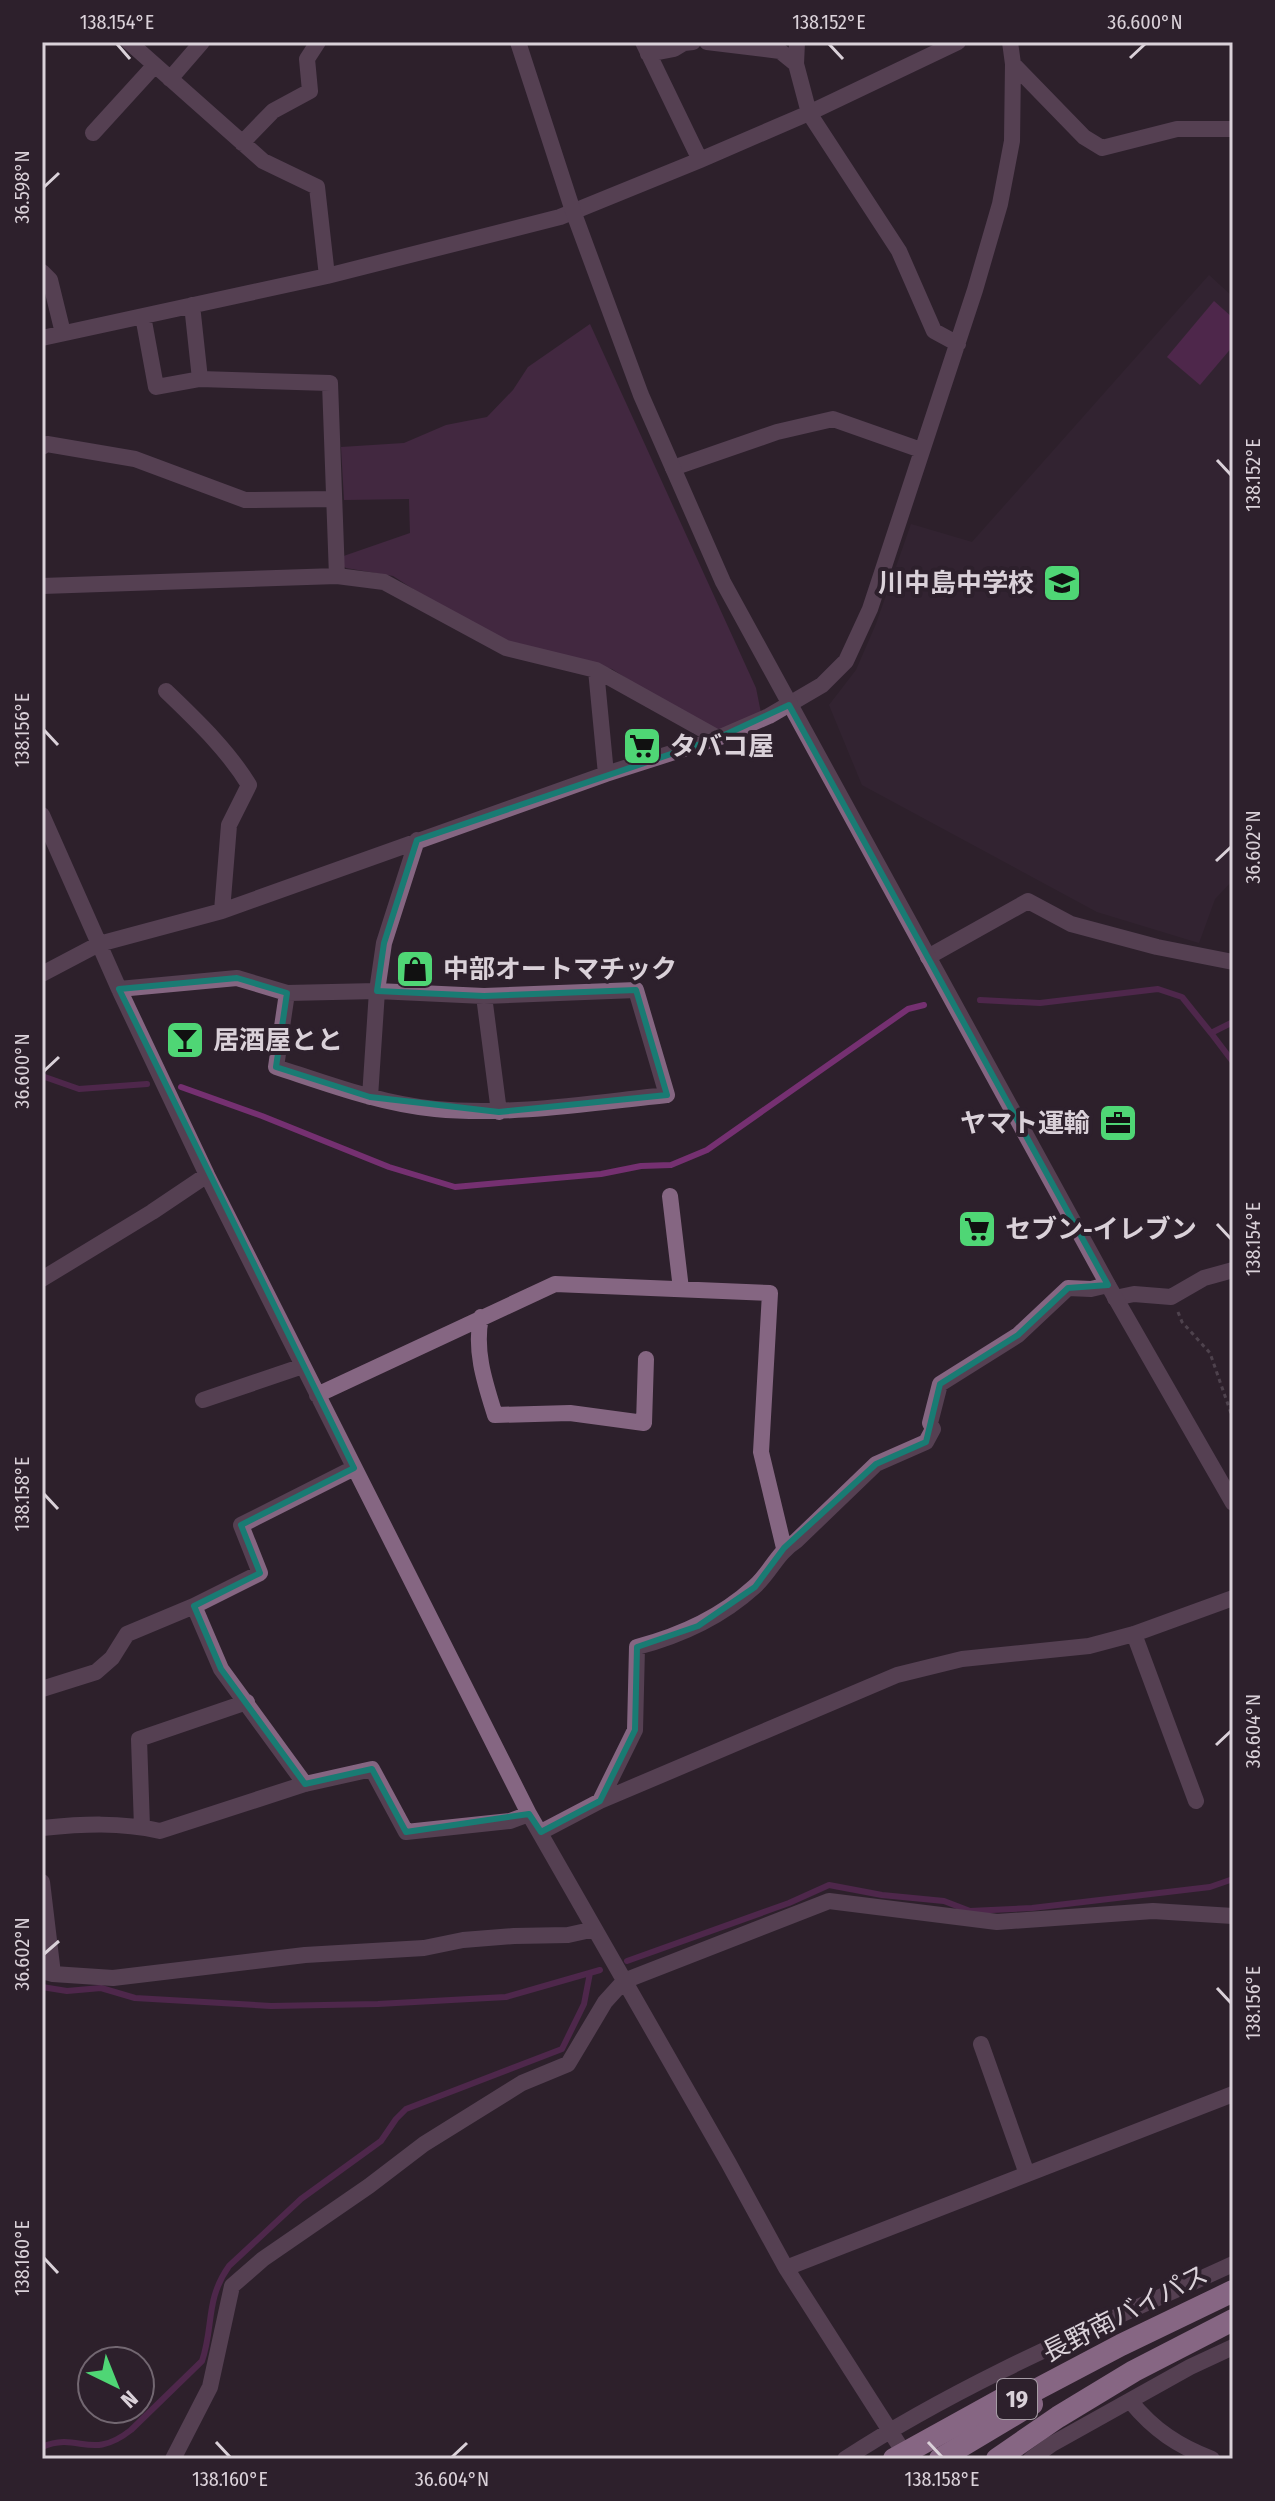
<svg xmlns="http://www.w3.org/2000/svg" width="1275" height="2501" font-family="'Fira Sans Condensed','Noto Sans JP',sans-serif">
<rect width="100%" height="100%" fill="#2d202c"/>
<!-- built -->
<path fill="#392738" d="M1209 275 1233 297V880L1215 899 1199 943 1097 912 862 785 829 705 856 670 876 624 911 524 972 542Z"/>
<!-- green -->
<path fill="#5c3159" d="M590 324 756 688 761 713 718 738 612 669 500 645 393 576 346 568 335 559 410 533 409 499 344 500 341 447 404 443 446 425 487 417 513 390 528 367Z"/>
<!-- water -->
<path fill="#753071" d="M1214 301 1233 318V346L1200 385 1167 357Z"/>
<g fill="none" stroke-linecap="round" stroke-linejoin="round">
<!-- stream -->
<path stroke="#753071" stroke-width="6" d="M980 1000 1040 1003 1158 989 1182 997 1211 1033 1233 1022
M1211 1033 1233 1062
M42 1076 79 1089 147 1084
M181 1087 262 1116 389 1167 455 1187 601 1174 641 1166 671 1165 707 1150 908 1009 924 1005
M627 1961 789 1903 829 1885 882 1895 944 1901 970 1911 1032 1908 1210 1887 1233 1879
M42 1987 67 1991 101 1988 135 1998 271 2006 378 2004 506 1997 600 1970
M42 2447C80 2431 90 2462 131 2430L202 2361C214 2326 205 2300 229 2266L301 2199 381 2141 396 2119 406 2109 562 2049 584 2004 590 1973"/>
<!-- path -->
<path stroke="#776c76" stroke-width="3" stroke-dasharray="4 4" stroke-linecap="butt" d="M1178 1312 1182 1322 1210 1353 1233 1419"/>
<!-- minor -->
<path stroke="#856682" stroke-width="16" d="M129 42 263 161 317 187 327 276
M643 42 700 160
M707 42 780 51 796 64
M797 42 796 64 809 113 899 251 934 331 958 344
M648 54 674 49 684 43 693 42
M1013 64 1084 137 1102 148 1177 129H1233
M170 79 202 42
M93 133 155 65
M242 143 273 111 310 91 307 59 318 42
M42 272 50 280 63 333
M192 305 200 379 330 383 337 576
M143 316 156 387 200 379
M42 338 327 276 560 217 700 160 809 113 958 42
M42 447 47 444 135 459 245 500 334 499
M673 468 777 432 833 419 921 450
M42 586 337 576 384 582 506 648 596 670 718 738
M596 670 606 774
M166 691C196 720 227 749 249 785L229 825 222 911
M42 815 119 989 207 1175 529 1814 728 2162 786 2268 908 2459
M928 957 1028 901 1071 924 1157 947 1233 962
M42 974 99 944 222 911 606 774 718 738 769 716 822 685 846 661 870 609 975 290 1000 204 1012 141 1013 64 1010 42
M119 989 237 978 287 993 377 991 484 996 636 990 667 1095C590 1103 512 1116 435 1109 381 1104 328 1084 276 1067L287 993
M484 996 499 1112
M370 1097 377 991 384 943 417 840
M670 1196 681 1289
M42 1279 152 1212 207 1175
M1115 1298 1134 1294 1171 1297 1204 1278 1233 1270
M481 1317C474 1351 485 1383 495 1415L570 1413 644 1423 646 1359
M317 1395 555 1284 770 1293 761 1452 784 1548
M203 1400 303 1366
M1134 1634 1196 1801
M42 1689 96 1672 112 1658 127 1634 194 1606
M305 1784 221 1669 194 1606 260 1573 241 1525 354 1468
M600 1801 635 1730 637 1647C679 1636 721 1617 754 1587 770 1573 777 1553 796 1541L876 1464 926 1442 933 1429 930 1423 940 1384 1018 1335 1068 1288 1091 1289 1108 1285
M142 1827 139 1739 247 1702
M42 1828C83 1824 120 1822 160 1831L305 1784 372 1769 406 1832 510 1821 529 1814
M541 1832 600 1801 897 1675 962 1659 1089 1646 1134 1634 1233 1598
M42 1882 53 1974
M42 1971 53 1974 113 1978 305 1955 424 1948 463 1940 514 1936 568 1935 595 1929
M981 2044 1027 2174
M786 2268 1233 2094
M1131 2402C1154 2430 1178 2446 1212 2459
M173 2459 210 2387 232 2286 263 2259 369 2186 424 2144 522 2083 568 2064 605 2002 624 1981 829 1901 997 1922 1153 1911 1233 1916
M845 2459C966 2380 1102 2324 1233 2264
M1031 2459 1052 2444 1190 2367 1233 2347"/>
<!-- tertiary -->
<path stroke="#856682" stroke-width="16" d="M518 42 573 211 641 395 723 582 1108 1285 1233 1503"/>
<!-- trunk -->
<path stroke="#f2baed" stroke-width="22" d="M1009 2404 1121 2345 1233 2291
M940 2459 1032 2404
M997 2459 1058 2417 1134 2371 1233 2320"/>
<!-- trunk-bridge -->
<path stroke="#f2baed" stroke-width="22" d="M894 2459 1008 2396 1025 2395"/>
</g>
<!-- marked area -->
<path d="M0 0H1275V2501H0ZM789 705 1108 1285 1068 1288 1018 1335 940 1384 926 1442 876 1464 784 1548 755 1587 698 1626 637 1647 635 1730 600 1801 541 1832 529 1814 406 1832 372 1769 305 1784 221 1669 194 1606 260 1573 241 1525 354 1468 119 989 237 978 287 993 276 1067 370 1097 499 1112 667 1095 636 990 484 996 377 991 384 943 417 840 718 738Z" fill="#2d202c" fill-opacity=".55" fill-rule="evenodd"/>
<path fill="none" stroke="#197b73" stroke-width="6" stroke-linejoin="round" d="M789 705 1108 1285 1068 1288 1018 1335 940 1384 926 1442 876 1464 784 1548 755 1587 698 1626 637 1647 635 1730 600 1801 541 1832 529 1814 406 1832 372 1769 305 1784 221 1669 194 1606 260 1573 241 1525 354 1468 119 989 237 978 287 993 276 1067 370 1097 499 1112 667 1095 636 990 484 996 377 991 384 943 417 840 718 738Z"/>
<!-- ticks -->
<path fill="none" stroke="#dad1d9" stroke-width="3" d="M117 44 130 59M829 44 843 59M1130 58 1145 44M44 187 59 173M1217 460 1231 475M44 730 58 745M1216 861 1231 847M44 1071 59 1057M1217 1224 1231 1239M44 1494 58 1509M1216 1745 1231 1731M44 1954 59 1941M1217 1988 1231 2003M44 2258 58 2273M216 2442 230 2457M928 2442 942 2457M452 2457 467 2443"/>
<!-- icons -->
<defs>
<g id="school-square" transform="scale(2)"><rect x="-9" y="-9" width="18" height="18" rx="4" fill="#4fd675" stroke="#2d202c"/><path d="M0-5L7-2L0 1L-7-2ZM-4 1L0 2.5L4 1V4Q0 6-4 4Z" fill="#111"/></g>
<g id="supermarket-square" transform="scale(2)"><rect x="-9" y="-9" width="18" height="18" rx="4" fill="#4fd675" stroke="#2d202c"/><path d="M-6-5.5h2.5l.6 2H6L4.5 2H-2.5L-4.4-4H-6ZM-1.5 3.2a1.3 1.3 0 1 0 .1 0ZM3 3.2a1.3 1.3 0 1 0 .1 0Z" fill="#111"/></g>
<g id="shop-square" transform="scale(2)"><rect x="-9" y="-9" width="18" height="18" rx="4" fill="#4fd675" stroke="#2d202c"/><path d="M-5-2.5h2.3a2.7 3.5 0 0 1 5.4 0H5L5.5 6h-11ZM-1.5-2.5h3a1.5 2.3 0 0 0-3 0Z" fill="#111"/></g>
<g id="bar-square" transform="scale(2)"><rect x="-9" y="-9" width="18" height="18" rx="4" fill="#4fd675" stroke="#2d202c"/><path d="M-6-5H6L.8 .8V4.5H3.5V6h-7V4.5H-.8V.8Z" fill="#111"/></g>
<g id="office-square" transform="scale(2)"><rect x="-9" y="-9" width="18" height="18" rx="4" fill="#4fd675" stroke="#2d202c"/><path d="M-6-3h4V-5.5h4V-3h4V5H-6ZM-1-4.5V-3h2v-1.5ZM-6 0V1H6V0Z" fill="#111"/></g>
</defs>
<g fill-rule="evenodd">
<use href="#school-square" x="1062" y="583"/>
<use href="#supermarket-square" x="642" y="746"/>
<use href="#shop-square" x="415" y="969"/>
<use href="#bar-square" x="185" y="1040"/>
<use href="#office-square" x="1118" y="1123"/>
<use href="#supermarket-square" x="977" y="1229"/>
</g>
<g text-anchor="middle" stroke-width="8" stroke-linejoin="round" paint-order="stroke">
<!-- shield labels -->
<rect fill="#2d202c" stroke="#a69ca5" stroke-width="2" x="997" y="2379" width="40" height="40" rx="6"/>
<g font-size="24" font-weight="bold" fill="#dad1d9">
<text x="1017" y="2407">19</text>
</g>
<!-- poi labels -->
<g font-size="26" font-weight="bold" fill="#dad1d9" stroke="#2d202c" text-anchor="start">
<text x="1034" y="592" text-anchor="end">川中島中学校</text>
<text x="670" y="755">タバコ屋</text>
<text x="443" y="978">中部オートマチック</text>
<text x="213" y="1049">居酒屋とと</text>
<text x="1090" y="1132" text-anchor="end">ヤマト運輸</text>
<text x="1005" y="1238">セブン-イレブン</text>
</g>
<!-- street labels -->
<g font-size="26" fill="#dad1d9" stroke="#2d202c">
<text transform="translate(1125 2313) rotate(-27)" y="9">長野南バイパス</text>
</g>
</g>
<!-- border -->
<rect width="1275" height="2501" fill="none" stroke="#2d202c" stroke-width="88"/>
<!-- north arrow -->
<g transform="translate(116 2385) rotate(137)"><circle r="38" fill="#2d202c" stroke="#726771" stroke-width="2"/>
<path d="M0-6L14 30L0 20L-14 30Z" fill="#4fd675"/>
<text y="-12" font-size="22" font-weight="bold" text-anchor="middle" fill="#dad1d9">N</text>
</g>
<rect x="44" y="44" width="1187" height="2413" fill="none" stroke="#dad1d9" stroke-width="3"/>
<g font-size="20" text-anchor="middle" fill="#dad1d9">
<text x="117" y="29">138.154°E</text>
<text x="829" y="29">138.152°E</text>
<text x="1145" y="29">36.600°N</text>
<text transform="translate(22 187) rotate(-90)" y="7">36.598°N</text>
<text transform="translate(1253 475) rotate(-90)" y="7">138.152°E</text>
<text transform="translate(22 730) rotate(-90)" y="7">138.156°E</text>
<text transform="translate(1253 847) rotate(-90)" y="7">36.602°N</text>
<text transform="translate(22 1071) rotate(-90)" y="7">36.600°N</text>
<text transform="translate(1253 1239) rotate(-90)" y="7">138.154°E</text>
<text transform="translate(22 1494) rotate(-90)" y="7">138.158°E</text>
<text transform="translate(1253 1731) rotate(-90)" y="7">36.604°N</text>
<text transform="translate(22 1954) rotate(-90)" y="7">36.602°N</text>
<text transform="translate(1253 2003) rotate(-90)" y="7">138.156°E</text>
<text transform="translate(22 2258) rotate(-90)" y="7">138.160°E</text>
<text x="230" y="2486">138.160°E</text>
<text x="452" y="2486">36.604°N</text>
<text x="942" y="2486">138.158°E</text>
</g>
</svg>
